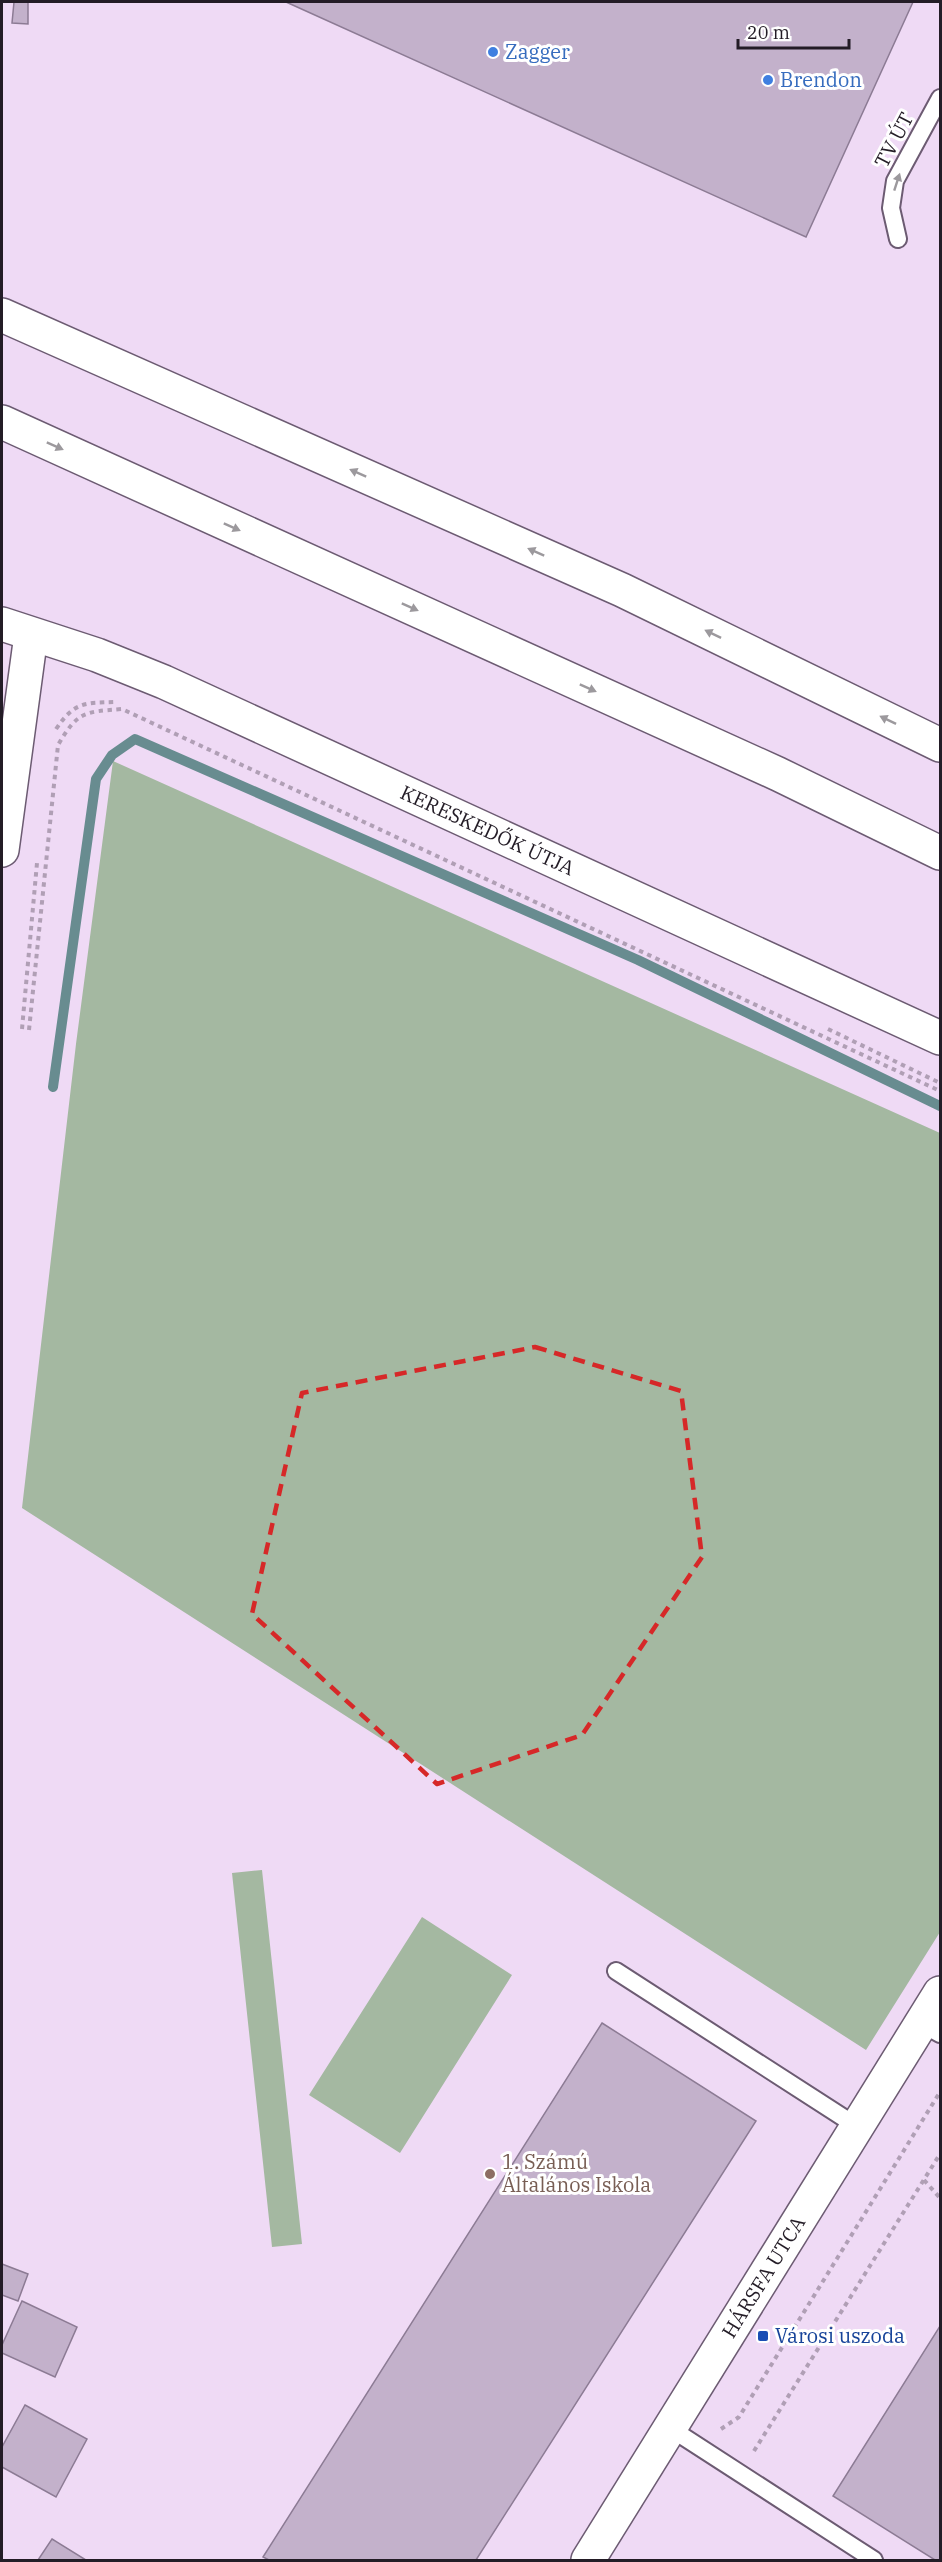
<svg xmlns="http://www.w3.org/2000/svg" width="942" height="2562" font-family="'IBM Plex Serif',serif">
<rect width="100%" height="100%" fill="#efdaf5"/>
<!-- green -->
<path fill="#a4b8a1" d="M113 761 940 1133V1932L866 2050 22 1508 76 1044Z
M262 1870 302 2244 272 2247 232 1873Z
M422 1917 512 1975 400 2153 309 2095Z"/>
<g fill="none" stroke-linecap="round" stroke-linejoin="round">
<!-- stream -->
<path stroke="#688c90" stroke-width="10" d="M53 1087 96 779 112 755 135 739 638 960 940 1106"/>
</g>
<!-- building -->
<path fill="#c3b1cb" stroke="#8c7b94" stroke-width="1.5" d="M14 2H28V24L12 23Z
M286 2H913L806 237Z
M602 2023 756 2121 476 2560H269L263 2557Z
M2 2264 28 2274 18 2301 2 2295Z
M22 2301 77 2327 55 2377 2 2353V2345Z
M940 2326V2560H935L833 2496Z
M25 2405 87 2439 56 2497 2 2467V2447Z
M52 2539 86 2560H38Z"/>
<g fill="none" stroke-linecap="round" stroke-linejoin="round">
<!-- lane casing -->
<g stroke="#6c5b72" stroke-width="20">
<path id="lane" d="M898 239 891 208 895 181 940 98
M616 1971 858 2127
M922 2024 940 2034
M670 2428 874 2560"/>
</g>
<!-- street casing -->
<g stroke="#6c5b72" stroke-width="36">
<g id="street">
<path id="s1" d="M2 624 97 655 164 682 940 1038"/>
<path d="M2 850 31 635"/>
<path id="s2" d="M588 2560 940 1993"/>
</g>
</g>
<!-- highway casing -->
<g stroke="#6c5b72" stroke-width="36">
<path id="highway" d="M2 315 622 590 940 745
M2 422 778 774 940 853"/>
</g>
<!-- path -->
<path stroke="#b09fb5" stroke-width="4" stroke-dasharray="4.5 4.5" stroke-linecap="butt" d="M56 729C75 701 85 703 116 702
M22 1029 37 863
M828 1029 940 1083
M29 1030 58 745C78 711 84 712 122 709L940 1091
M924 2180 940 2198
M721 2429 739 2417 940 2092
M754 2451 940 2154"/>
<!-- lane -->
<use href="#lane" stroke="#fff" stroke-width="16"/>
<!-- street -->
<use href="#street" stroke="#fff" stroke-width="33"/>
<!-- highway -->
<use href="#highway" stroke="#fff" stroke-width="33"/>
</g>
<!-- one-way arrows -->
<defs><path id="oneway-solid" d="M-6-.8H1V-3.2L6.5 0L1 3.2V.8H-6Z" transform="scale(1.5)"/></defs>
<g fill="#9c999d">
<use href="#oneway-solid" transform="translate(897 182) rotate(-72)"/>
<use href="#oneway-solid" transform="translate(55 446) rotate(24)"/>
<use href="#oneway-solid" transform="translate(358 473) rotate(-156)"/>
<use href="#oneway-solid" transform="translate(232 527) rotate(24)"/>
<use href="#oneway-solid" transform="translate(536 552) rotate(-156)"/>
<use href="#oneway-solid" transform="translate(410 607) rotate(24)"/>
<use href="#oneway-solid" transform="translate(713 634) rotate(-154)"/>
<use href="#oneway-solid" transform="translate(588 688) rotate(24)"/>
<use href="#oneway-solid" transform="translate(888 720) rotate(-154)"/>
</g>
<!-- marked area -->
<path fill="none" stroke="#d62828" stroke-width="4.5" stroke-dasharray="12 8" stroke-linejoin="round" d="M535 1347 681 1391 702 1557 582 1735 437 1784 252 1614 302 1393Z"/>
<!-- markers -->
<g fill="#3f7fe0" stroke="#fff" stroke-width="2">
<circle cx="493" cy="52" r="6"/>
<circle cx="768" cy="80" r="6"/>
</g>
<circle fill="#8d6e63" stroke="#fff" stroke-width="2" cx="490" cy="2174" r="6"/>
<rect fill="#1a4fb4" stroke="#fff" stroke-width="2" x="757" y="2330" width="12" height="12" rx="3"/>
<g text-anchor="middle" stroke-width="6" stroke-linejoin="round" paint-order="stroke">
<!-- shop labels -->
<g font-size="20" fill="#366cbe" stroke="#fff" text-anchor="start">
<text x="505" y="59">Zagger</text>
<text x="780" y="87">Brendon</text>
</g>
<!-- street labels -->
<g font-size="20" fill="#231c26" stroke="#fff">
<text transform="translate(894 140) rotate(-62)" y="7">TV ÚT</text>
<text dy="7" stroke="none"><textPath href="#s1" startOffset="528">KERESKEDŐK ÚTJA</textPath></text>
<text dy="7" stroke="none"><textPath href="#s2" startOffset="333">HÁRSFA UTCA</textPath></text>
</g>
<!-- education labels -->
<g font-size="20" fill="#785e54" stroke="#fff" text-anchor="start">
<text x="502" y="2169">1. Számú<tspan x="502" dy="23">Általános Iskola</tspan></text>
</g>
<!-- transit labels -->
<g font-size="20" fill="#164399" stroke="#fff" text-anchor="start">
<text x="775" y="2343">Városi uszoda</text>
</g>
</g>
<!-- border -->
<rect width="942" height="2562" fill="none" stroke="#231c26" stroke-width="6"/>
<!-- scale -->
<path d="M738 39v9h111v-9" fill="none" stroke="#231c26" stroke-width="3"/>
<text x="747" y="39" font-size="18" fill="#231c26" stroke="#ffffff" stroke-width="4.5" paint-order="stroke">20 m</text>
</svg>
